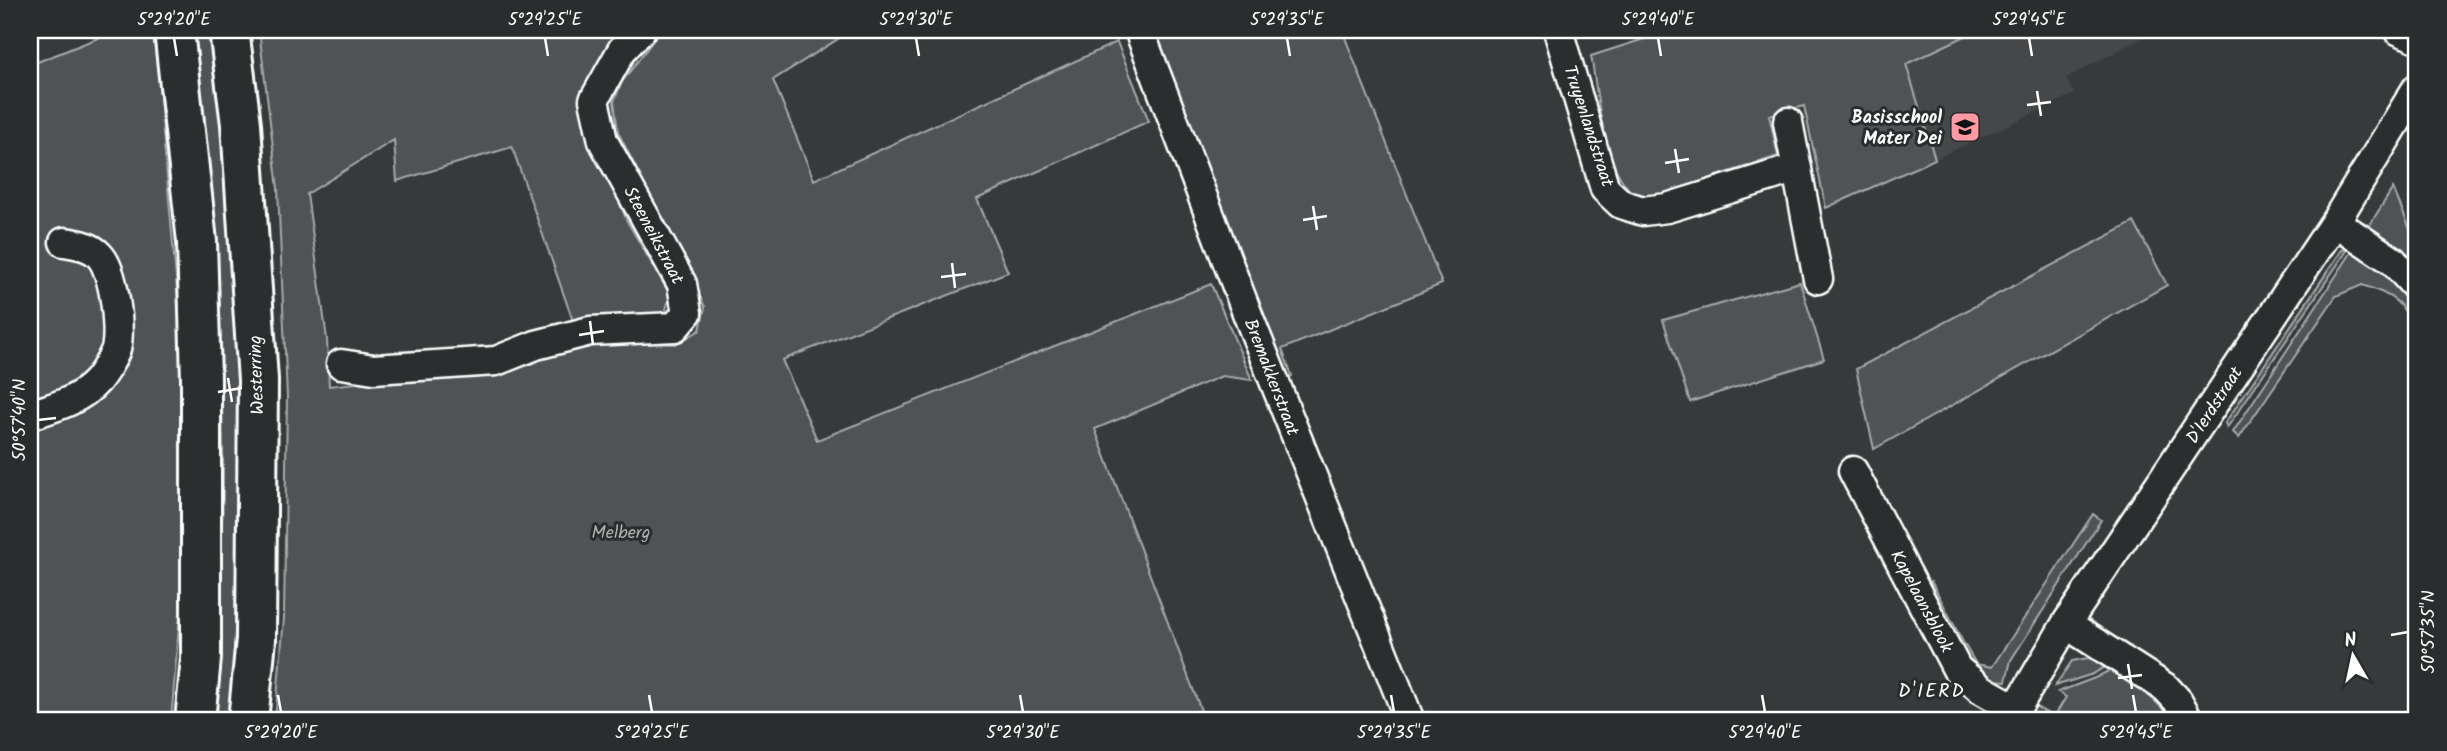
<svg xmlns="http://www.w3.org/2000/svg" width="2447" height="751" font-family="Kalam,sans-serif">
<rect width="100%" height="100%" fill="#373a3b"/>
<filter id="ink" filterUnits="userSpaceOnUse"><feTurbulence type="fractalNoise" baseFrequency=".0143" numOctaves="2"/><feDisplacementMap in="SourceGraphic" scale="14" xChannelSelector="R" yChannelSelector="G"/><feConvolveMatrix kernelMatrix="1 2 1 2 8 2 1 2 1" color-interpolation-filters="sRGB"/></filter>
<g filter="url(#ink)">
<!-- built -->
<path fill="#444748" d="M1978 30H2157L2066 78 2074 94 1935 159 1906 64Z"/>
<!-- green -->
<path fill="#505354" stroke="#a8a9aa" stroke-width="2" d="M118 30H152L157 63 180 324 182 589 171 721H30V65Z
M193 30H213C219 100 228 171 233 242 245 401 240 562 230 721H211C217 629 224 537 223 444 220 306 213 166 193 30Z
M259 30H620L588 81 583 114 627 221 670 295 664 317 619 316 573 321 512 147 397 181 394 140 307 194 327 339 329 386 498 368 589 340 676 344 700 330 705 307 618 132 614 101 622 82 661 30H845L849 32 773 80 814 180 1117 42 1149 121 977 199 1008 272 782 360 817 440 1211 284 1252 380 1222 376 1095 429 1205 721H275L284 618 287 398 278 189Z
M1148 30H1342L1442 284 1282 349 1292 376 1288 379Z
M1672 30H1978L1906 64 1935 159 1826 208 1804 106 1769 115 1778 156 1659 195 1636 196C1601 168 1599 98 1591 56Z
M2393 188 2417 246V274L2377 238 2369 226Z
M2134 222 2167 285 1874 449 1856 369Z
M2348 249 2227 428 2225 423 2342 250Z
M2353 250 2361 251 2409 294 2417 307V332C2402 301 2393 295 2362 285L2336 296 2239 438 2233 432Z
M1800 282 1824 359 1690 402 1663 320Z
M2093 514 2101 520 2011 660 2006 681 1991 680 1973 674 1922 587 1931 581 1963 642 1976 664 1992 667Z
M2088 658 2108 665 2093 674 2055 686 2072 661Z
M2112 669 2130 678 2176 721H2024L2033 705 2054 717 2066 697 2058 692 2095 678Z"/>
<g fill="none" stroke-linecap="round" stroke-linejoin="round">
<!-- minor casing -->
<g stroke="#fff" stroke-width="33">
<path id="minor" d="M1139 30 1249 318 1410 721
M1558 30 1605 189 1621 204 1643 211 1667 208 1797 168
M2398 30 2417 38
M1788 122 1818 279
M2335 222 2393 261 2417 288
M341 364 374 369 496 361 536 345 590 331 675 327 687 313 682 284 603 141 594 100 622 50 641 30
M30 415C54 407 79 401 97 381 103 374 113 358 116 349 121 329 114 269 99 255 90 245 76 244 64 242
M1853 471 1957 669 1981 689 2016 709
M2066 624 2166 688 2178 701 2189 721
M2009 721 2066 624 2335 222 2417 88"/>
</g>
<!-- trunk casing -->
<g stroke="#fff" stroke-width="44">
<path id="trunk" d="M174 30 197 242 201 379V658L195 721
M229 30 241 124 258 380 256 639 248 721"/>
</g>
<!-- minor -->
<use href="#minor" stroke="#2a2d2e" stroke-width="28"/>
<!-- trunk -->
<use href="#trunk" stroke="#2a2d2e" stroke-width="38"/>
</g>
</g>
<!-- ticks -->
<path fill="none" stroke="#fff" stroke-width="2.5" d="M174 38 177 56M545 38 548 56M916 38 919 56M1287 38 1290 56M1658 38 1661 56M2029 38 2032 56M2037 91 2041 116M2027 105 2051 102M1675 149 1679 173M1665 163 1689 159M1313 206 1317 230M1303 220 1327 216M952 263 955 288M941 277 966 274M590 321 593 345M579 335 604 331M228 378 232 402M218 392 242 388M38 420 56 418M2391 635 2408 632M2128 664 2132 689M2118 678 2142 675M278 695 281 712M649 695 652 712M1020 695 1023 712M1391 695 1394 712M1762 695 1765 712M2133 695 2136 712"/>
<!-- icons -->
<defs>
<g id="school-square" transform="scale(1.575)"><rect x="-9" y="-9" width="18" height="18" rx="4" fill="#ff9aa2" stroke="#2a2d2e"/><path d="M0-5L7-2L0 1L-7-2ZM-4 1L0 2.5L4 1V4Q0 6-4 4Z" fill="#111"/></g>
</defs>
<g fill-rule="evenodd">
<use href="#school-square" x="1965" y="127"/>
</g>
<g text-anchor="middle" stroke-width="6" stroke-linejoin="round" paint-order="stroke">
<!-- poi labels -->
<g font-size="18" font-weight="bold" fill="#fff" stroke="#2a2d2e" text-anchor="end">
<text x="1942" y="123">Basisschool<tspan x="1942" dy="21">Mater Dei</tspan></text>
</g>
<!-- street labels -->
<g font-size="18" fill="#fff" stroke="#2a2d2e">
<text transform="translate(1589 126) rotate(72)" y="6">Truyenlandstraat</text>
<text transform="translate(654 235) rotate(62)" y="6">Steeneikstraat</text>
<text transform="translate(256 375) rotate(-92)" y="6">Westerring</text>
<text transform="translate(1272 377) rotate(69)" y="6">Bremakkerstraat</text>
<text transform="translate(2214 405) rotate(-57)" y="6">D'Ierdstraat</text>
<text transform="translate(1922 601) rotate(62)" y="6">Kapelaansblook</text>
</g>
<!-- park labels -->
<g font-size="18" fill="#b0b2b2" stroke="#2a2d2e">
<text x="621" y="538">Melberg</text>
</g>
<!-- neighbourhood labels -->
<g font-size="19" letter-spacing="2" fill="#fff" stroke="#2a2d2e">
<text x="1932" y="697">D'IERD</text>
</g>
</g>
<!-- margin -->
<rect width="2447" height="751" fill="none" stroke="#2a2d2e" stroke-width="77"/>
<!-- north arrow -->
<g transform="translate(2353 656) rotate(351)" stroke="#2a2d2e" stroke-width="5" paint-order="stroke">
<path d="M0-5L12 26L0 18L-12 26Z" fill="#ffffff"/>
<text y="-10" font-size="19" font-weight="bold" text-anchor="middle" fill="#ffffff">N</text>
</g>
<rect x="38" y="38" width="2370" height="674" fill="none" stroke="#fff" stroke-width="2.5"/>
<g font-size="18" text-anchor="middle" fill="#fff">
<text x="174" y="25">5°29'20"E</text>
<text x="545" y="25">5°29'25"E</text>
<text x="916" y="25">5°29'30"E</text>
<text x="1287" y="25">5°29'35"E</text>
<text x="1658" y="25">5°29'40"E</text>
<text x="2029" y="25">5°29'45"E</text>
<text transform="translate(19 420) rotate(-90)" y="6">50°57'40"N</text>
<text transform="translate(2428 632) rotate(-90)" y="6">50°57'35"N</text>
<text x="281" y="738">5°29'20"E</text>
<text x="652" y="738">5°29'25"E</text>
<text x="1023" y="738">5°29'30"E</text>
<text x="1394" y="738">5°29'35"E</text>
<text x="1765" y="738">5°29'40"E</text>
<text x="2136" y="738">5°29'45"E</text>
</g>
</svg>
